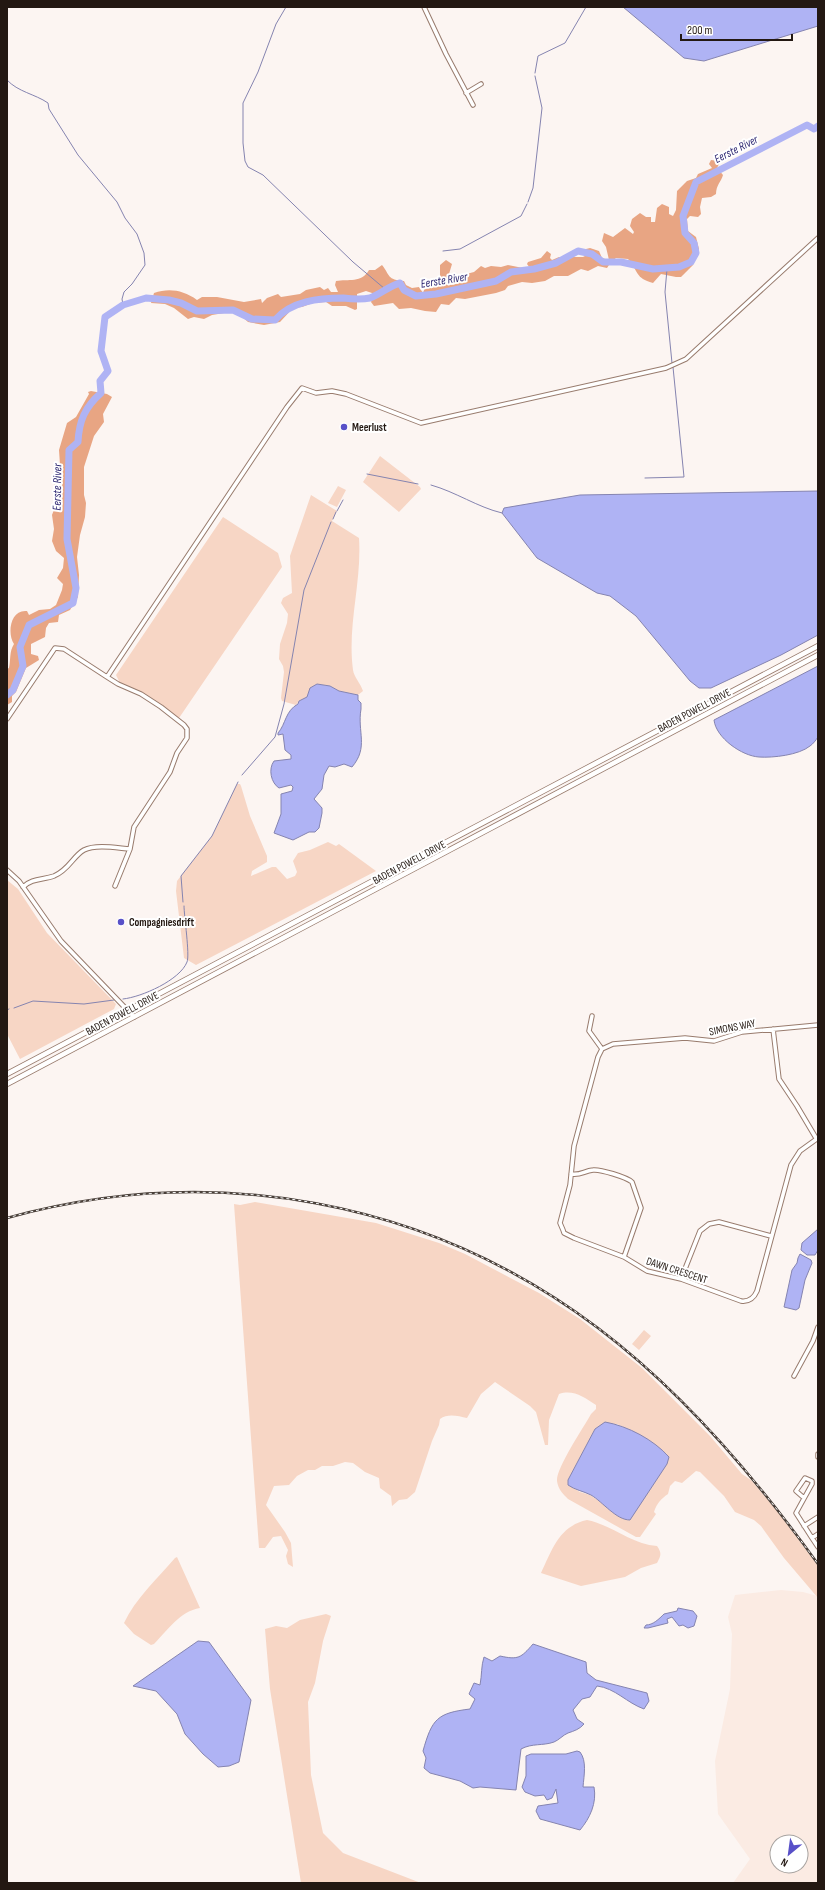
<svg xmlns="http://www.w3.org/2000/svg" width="825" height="1890" font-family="'Sofia Sans Condensed',sans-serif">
<rect width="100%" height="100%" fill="#fcf5f2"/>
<!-- built -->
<path fill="#fbebe3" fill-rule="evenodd" d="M781 1590 803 1592 817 1596 818 1599V1883H733L750 1859 718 1814 715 1761 730 1689 732 1634 728 1617 735 1595ZM777 1842H801V1866H777Z"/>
<!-- green -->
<path fill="#f7d6c5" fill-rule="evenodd" d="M380 456 420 487 421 489 399 512 363 482Z
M338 486 346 490 337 507 328 503Z
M311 495 337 511 332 521 359 538C362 582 347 626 353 670 354 677 361 684 363 691L358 695 339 691 330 686 317 684 312 687 307 697 299 701 296 705 282 701 281 698 284 672 283 666 279 659 280 644 287 623 288 614 281 603 283 598 292 593 290 556Z
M223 517 278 553 282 567 179 718 137 690 120 683 116 675Z
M237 784H240L241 786 250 816 267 856V862L252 871 251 876 272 867H276L287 879 295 876 297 872 293 861 298 853 310 850 328 842 336 846 339 844 376 871 196 965 184 958 176 891 177 881 212 836Z
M7 880 18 889 47 933 116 1004 114 1009 20 1059 7 1034Z
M255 1202 376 1223 439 1243 465 1254 539 1293 580 1319 642 1368 710 1436 742 1474 751 1480 778 1512 818 1566V1598L784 1558 761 1526 754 1520 735 1512 724 1496 700 1472 696 1471 682 1483 675 1481 670 1486 668 1494C661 1499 657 1503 654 1512L656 1514 640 1537H636L568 1499C563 1494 558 1489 557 1481 556 1468 584 1427 591 1414L596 1409V1405C584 1397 573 1389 559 1394L549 1420 548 1445H545L536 1412 530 1406 495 1382 481 1394 467 1418C458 1416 448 1413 440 1419L439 1425 432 1441 415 1492 407 1499 399 1500 392 1506 391 1496 380 1488 379 1478 365 1472 353 1463 345 1462 333 1466H322L315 1470H308L297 1476 289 1485 274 1486 266 1505 285 1532 291 1543 293 1567 288 1564 286 1556 288 1550 281 1536 273 1537 265 1548H259L234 1204 240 1205ZM617 1424 643 1437 667 1454C655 1483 647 1496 627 1520L590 1495 580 1492 568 1485V1480L595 1429Z
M644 1330 651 1336 639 1350 632 1344Z
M587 1520C612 1525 631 1544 657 1546 662 1553 661 1556 657 1563L641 1568 625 1577 581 1586 541 1573C552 1550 559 1526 587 1520Z
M177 1557 200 1608C180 1611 167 1631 154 1644L151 1645 134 1634 124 1623C135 1599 158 1578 175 1558Z
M326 1614 331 1616 323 1641 315 1683 308 1702 311 1775 323 1833 343 1853 421 1883H301L270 1689 265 1629 276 1626 287 1628 300 1620Z"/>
<!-- forest -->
<path fill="#e8a583" d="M722 158 717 168 723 175C721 182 716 185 716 194L711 197 702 198 700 207 701 214 698 217 690 216 687 219 688 231 696 237 699 249 693 265 681 277H676L661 274 653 283C635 278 639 272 628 259L616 258 611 262 607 268 598 266 588 271 581 269 568 276H554L545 281 532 283 522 282 508 286 505 290 496 293 465 299 456 298 449 305 441 304 436 312 425 311 411 308 399 309 393 303 374 306 371 302 373 297 372 293 366 291 357 294V309L355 310 346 306H332L326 302 313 303 302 307 293 308 280 322 264 325 248 322 239 314 230 312 212 315 204 319 194 317 188 319 174 308 165 304 151 303 154 293C169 288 183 290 197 300L202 297H217L244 302 261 299 262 303 267 298 278 294 281 297 300 294 306 290 320 287 324 290 328 288 331 292H338L335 285 336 281C348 279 362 283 369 270H375L382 265C390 275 387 280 404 281L406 285 412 288 419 287 423 293 427 282 440 279V265L446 260 452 264 449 274 451 278 474 272 481 266 485 268 491 266 501 267 508 265 528 269 530 268 527 264 528 262 541 258 547 251 551 254 550 258 552 260 559 257H583L585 256 582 252V250L590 248 599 251 602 258 609 260 606 247 602 241 604 233 613 237 625 228 633 234 634 232 630 226 632 219 640 213 646 217H651V222H655L657 208 662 204 669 207V214L673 216 676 210 677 191 687 181 696 178 698 174 712 168 709 164 711 160 718 161Z
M91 391 107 394 112 397 103 414 104 422 94 436 84 467V495L86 503 85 517 80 535 77 557 79 575 78 597 70 610 59 615 58 622 49 623 46 628 45 637 31 644V654L38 656 39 660 26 668 16 692 12 696V702L7 705V669L9 668C11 659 9 652 14 644 7 634 10 609 27 611L29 615 39 610 50 609 56 605 62 590 63 584 57 578 63 568 64 558 56 551 52 541 54 529 52 515 57 502 54 482 60 465 59 450 67 423 76 417 89 394 88 392Z"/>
<!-- water -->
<path fill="#afb3f4" stroke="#8584b0" d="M623 7H818V26L704 61 684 58Z
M818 491V635L781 655 711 688H699L690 681 636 616 610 596 597 593 537 558 502 513 504 508 580 495Z
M818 666V737C816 740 813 744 810 746 799 755 773 758 759 757 742 756 716 738 714 720Z
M317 684 330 686 339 691 358 695V700L361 703V709C357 732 369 747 352 767L344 764 335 767 329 766 324 775 322 789 314 799 322 808V813L319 828 315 832H309L293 840 274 833 281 814V794L292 791 293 787 291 785 279 788C271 783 268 769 274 761L291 759V755L285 750 283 734 278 735V733C286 724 285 711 298 704L299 701 307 697 310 688Z
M818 1229V1250L815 1255H807L801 1250 802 1243Z
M800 1254 811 1260 812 1263 805 1280 799 1308 796 1310 784 1307 792 1270 797 1263 798 1258Z
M605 1422C628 1426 654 1440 669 1457L667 1464 630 1520C616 1520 603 1502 591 1495 583 1491 575 1490 568 1485V1480L595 1429Z
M678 1608 693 1611 697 1616 694 1626 688 1628 683 1625 679 1626 672 1617 667 1619 668 1623 648 1628H644L646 1625C653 1625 659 1619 664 1614L677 1611Z
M198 1641 209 1642 251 1700 239 1762 229 1766 218 1767 203 1754 185 1734 177 1714 156 1691 133 1686Z
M533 1644 586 1662 587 1673 596 1680 647 1693 649 1701 644 1709C627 1703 615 1688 597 1686L590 1697 582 1699 573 1710 577 1719 584 1724C580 1729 574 1731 568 1733 563 1735 559 1740 554 1742 543 1746 532 1743 521 1749L516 1790 480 1787 473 1788 460 1781 430 1773 424 1768 426 1758 423 1751C432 1719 437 1713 470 1709L475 1699 469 1694 474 1683 480 1685C482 1675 481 1666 484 1657L492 1661 500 1656C518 1660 521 1658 533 1644Z
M577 1751 580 1752C587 1761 584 1775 583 1787H594C597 1803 590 1818 580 1830L540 1819 536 1811 538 1806 558 1803 556 1789 552 1798 547 1800 544 1795 535 1796 525 1792 522 1787 526 1776V1756L531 1754H566Z"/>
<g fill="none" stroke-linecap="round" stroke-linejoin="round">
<!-- stream -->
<path stroke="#8584b0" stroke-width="1" d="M286 7 276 24 258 72 243 103V143L245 161 248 167 263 175 353 262 385 289
M535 73 538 56 565 43 586 7
M7 80C18 92 35 94 48 103L49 109 78 155 117 202 125 218 137 234 144 253 145 265 132 284 124 292 122 299 123 305
M528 202 533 188 542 108 535 76
M443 251 460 249 521 216 527 204
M667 269 665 292 672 363
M367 474 418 484
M645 478 684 477 673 367
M431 485C456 492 477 507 502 513
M337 511 343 500
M333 519 336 512
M242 775 275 737 284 704 304 590 331 522
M183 902 181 876 212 836 238 782
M123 999C142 997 180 980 187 962 190 955 184 916 184 906
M14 1008 33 1001 84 1004 114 1000
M7 1010 9 1009"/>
<!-- river -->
<path stroke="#afb3f4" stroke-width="7" d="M7 695 13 690 23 666 20 647 29 625 73 603 76 588 67 539 69 450 78 442C79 421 85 407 101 393L100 381 108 371 101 351 105 317 123 305 146 298 169 300 181 303 197 311 233 310 252 319 275 320C291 301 319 298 343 298 351 299 361 300 370 298 381 294 389 286 400 283L404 290 416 296 436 294 496 281 511 272 534 269 556 263 578 251 592 254 603 262H621L653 269 679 267 691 262 696 253 694 243 685 233 683 216 696 182 807 125 814 129 818 126"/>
<!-- minor casing -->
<g stroke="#987b6d" stroke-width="5.5">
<path id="minor" d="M424 7 446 54 473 105
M466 93 481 84
M107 677 118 684 141 694 161 707 184 725 187 729V738L177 753 170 772 134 827 130 849
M7 719 55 648 64 649 107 677 287 407 302 388 316 393 332 391 346 394 421 423 666 368 686 359 818 238
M7 870 19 881 61 941 134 1017
M23 887C32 878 43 880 54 876 69 870 73 856 84 850 96 844 117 848 130 849L115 886
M592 1016 589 1031 602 1049
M818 1025 742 1032 714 1041 685 1038 613 1044 602 1049 598 1057 574 1146 570 1185 560 1223 563 1230 564 1233 574 1238 624 1257 647 1271 681 1279 741 1301C749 1302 754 1298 757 1291L791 1165 800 1151 818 1138
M773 1029 779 1079 797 1106 816 1138
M571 1174C580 1176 584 1171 593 1170 600 1169 626 1177 632 1182L641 1208 624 1257
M681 1279 700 1231 709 1224 719 1222 771 1236
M794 1376 813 1341 818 1327
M818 1454V1457
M804 1498 796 1491 805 1478 812 1481V1484L796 1513 812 1538
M804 1526 818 1517
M818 1534 812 1538 818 1547"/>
</g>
<!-- major casing -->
<g stroke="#987b6d" stroke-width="6">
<path id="major" d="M7 1074 818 646
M7 1084 818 655"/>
</g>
<!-- minor -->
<use href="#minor" stroke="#fff" stroke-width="3.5"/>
<!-- major -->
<use href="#major" stroke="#fff" stroke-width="4.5"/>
<!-- rail casing -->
<g stroke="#493f39" stroke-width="2.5">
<path id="rail" d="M7 1218C213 1161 427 1199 598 1328 683 1392 756 1478 818 1564"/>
</g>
<!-- rail -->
<use href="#rail" stroke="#fff" stroke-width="1" stroke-dasharray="3" stroke-linecap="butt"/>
</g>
<!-- markers -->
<g fill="#5850c8" stroke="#fff" stroke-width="1.5">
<circle cx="344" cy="427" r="4"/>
<circle cx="121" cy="922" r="4"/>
</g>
<g text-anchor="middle" stroke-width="4" stroke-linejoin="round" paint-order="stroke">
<!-- poi labels -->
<g font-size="11" font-weight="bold" fill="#231812" stroke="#fff" text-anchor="start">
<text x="352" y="431">Meerlust</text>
<text x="129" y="926">Compagniesdrift</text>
</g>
<!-- street labels -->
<g font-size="11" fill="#231812" stroke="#fff">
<text transform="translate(694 710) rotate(-28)" y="4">BADEN POWELL DRIVE</text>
<text transform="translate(409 862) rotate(-28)" y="4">BADEN POWELL DRIVE</text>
<text transform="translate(122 1013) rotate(-28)" y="4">BADEN POWELL DRIVE</text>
<text transform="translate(732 1027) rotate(-11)" y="4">SIMONS WAY</text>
<text transform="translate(677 1270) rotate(18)" y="4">DAWN CRESCENT</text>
</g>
<!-- water labels -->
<g font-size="12" font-style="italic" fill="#2f2973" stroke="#fff">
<text transform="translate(736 149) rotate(-27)" y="4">Eerste River</text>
<text transform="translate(444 280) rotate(-9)" y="4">Eerste River</text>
<text transform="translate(57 487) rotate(-89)" y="4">Eerste River</text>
</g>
</g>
<!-- border -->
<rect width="825" height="1890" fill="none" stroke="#231812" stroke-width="16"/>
<!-- north arrow -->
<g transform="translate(789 1854) rotate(209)"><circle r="19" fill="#ffffff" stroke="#a7a3a0"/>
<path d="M0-3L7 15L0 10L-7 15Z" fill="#5850c8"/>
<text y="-6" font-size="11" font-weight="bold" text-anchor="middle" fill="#231812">N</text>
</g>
<!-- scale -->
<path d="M681 34v6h111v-6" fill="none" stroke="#231812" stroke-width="2"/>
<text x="687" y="34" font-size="12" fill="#231812" stroke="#ffffff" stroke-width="3" paint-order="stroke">200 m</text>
</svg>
